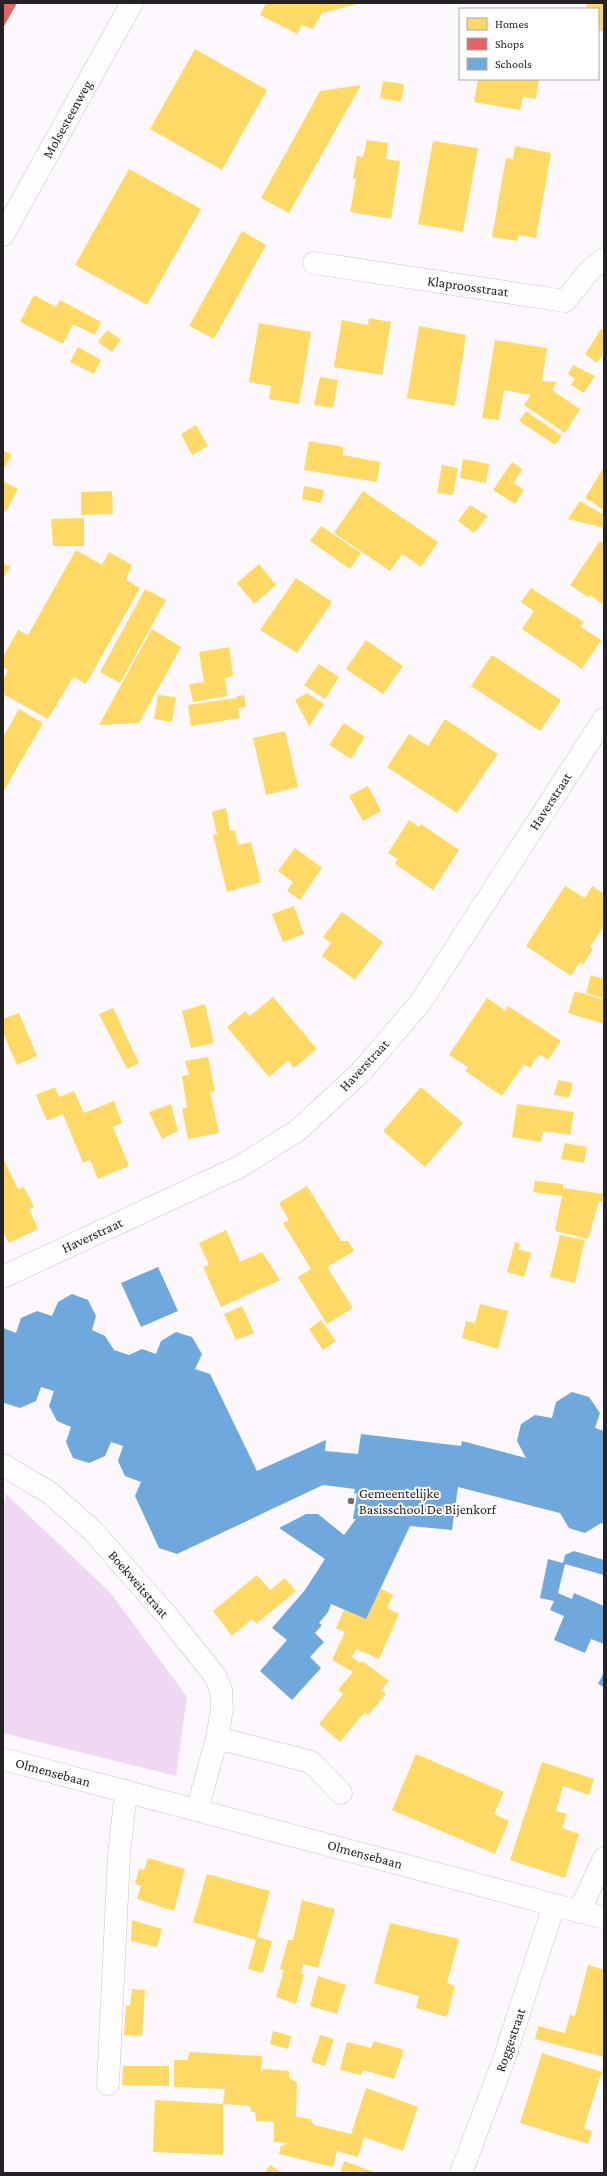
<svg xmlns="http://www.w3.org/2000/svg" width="607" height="2176" font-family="'Crimson Pro',serif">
<rect width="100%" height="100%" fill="#fcf8fd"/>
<!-- green -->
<path fill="#f0d8f4" d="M6 1494 110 1592 187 1697 176 1776 3 1733V1509Z"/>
<!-- homes -->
<path fill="#ffd966" d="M266 3H358V4L322 13 313 29 302 25 297 34 260 15Z
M587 3H604V31L598 30V9H586Z
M195 49 267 90 222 170 150 129Z
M478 79H539L536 99 523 97 520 110 474 102Z
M383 81 404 84 401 102 380 98Z
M361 85 289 213 261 198 320 91Z
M367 140 388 143 386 159 400 161 391 219 350 212 356 179 353 178 357 156 363 157Z
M433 141 478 148 463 232 418 224Z
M515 146 551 153 536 238 519 235 517 241 492 237 506 158 513 159Z
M129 169 201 209 147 305 75 265Z
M242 231 266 245 214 339 189 326Z
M34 295 56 307 60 300 101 322 95 335 73 324 63 344 20 322Z
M369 318 391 322 382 375 334 367 342 320 368 325Z
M259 323 311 332 299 404 269 399 271 386 249 382Z
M419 326 466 335 455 406 407 398Z
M601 329 604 331V353L597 363 585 354Z
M107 330 121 340 112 352 98 342Z
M495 340 547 348 542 381 557 382 552 390 580 409 565 433 524 405 531 395 504 390 499 420 482 418Z
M78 347 101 360 94 374 70 362Z
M573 365 595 376 584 393 571 385 575 379 568 374Z
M320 377 338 380 333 408 314 405Z
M526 411 562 436 555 445 519 421Z
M196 425 208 446 192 455 181 434Z
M309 441 343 447V455L380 462 377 482 304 470Z
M3 450 12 455 3 470Z
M463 459 489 464 486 483 460 478Z
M512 462 522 469 514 483 524 490 515 504 493 490Z
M442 465 458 468 453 495 437 493Z
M604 467V510L585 498Z
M3 481 18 489 6 512 3 510Z
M304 486 324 490 321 503 302 499Z
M112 491 113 514 81 515V492Z
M363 491 438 542 421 567 402 554 390 571 334 533Z
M580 501 604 515V528L568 519Z
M470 505 488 516 474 533 458 521Z
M84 518V546H53L51 519Z
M321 526 361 553 350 569 310 541Z
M600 541 604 544V605L590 595 588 597 570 585Z
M76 550 102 565 109 552 132 565 126 580 140 588 86 684 73 677 48 719 3 694V680L8 670 3 667V657L18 630 28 635Z
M3 563 10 567 3 579Z
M259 564 276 585 254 604 237 583Z
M296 578 332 602 297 653 260 630Z
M531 588 584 622 581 627 601 640 582 669 522 629 534 611 521 602Z
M145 589 166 600 120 683 100 672Z
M152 629 181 647 139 723 99 725Z
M366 640 403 666 383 694 346 669Z
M229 647 233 676 225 678 227 696 193 702 189 684 204 682 199 652Z
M492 655 561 700 540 731 471 686Z
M319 664 339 677 325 699 304 685Z
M307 693 324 704 309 726 295 700Z
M158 695 176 697 172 722 154 719Z
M244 695 246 707 238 708 240 718 191 726 188 705 237 698V696Z
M19 709 43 723 3 792V737Z
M445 719 498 754 457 813 387 767 409 734 428 746Z
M344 723 365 737 351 759 329 745Z
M285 731 298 787 266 795 253 738Z
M368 786 381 811 363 821 349 796Z
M226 808 230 831 235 830 238 845 251 842 261 882 227 892 213 835 217 834 212 812Z
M409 820 419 827 421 824 459 850 433 890 395 864 398 859 388 853Z
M295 848 322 868 300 900 287 891 293 882 278 871Z
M565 886 585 898 592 886 604 894V926L590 947 593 949 583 965 580 962 571 976 526 946Z
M294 906 304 934 283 942 272 914Z
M342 912 383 942 355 980 322 956 331 943 323 937Z
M591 975 604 979V999L586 993Z
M575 991 604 1000V1024L568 1013Z
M273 997 317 1049 294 1068 288 1061 269 1077 227 1027 245 1011 250 1016Z
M487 998 506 1011 508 1006 561 1041 548 1060 539 1054 530 1068 524 1064 502 1096 465 1071 468 1067 449 1055Z
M205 1004 214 1043 191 1048 182 1011Z
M113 1008 139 1063 127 1069 99 1014Z
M19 1013 37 1056 17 1065 3 1033V1019Z
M208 1057 215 1091 210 1092 219 1133 188 1139 182 1109 187 1108 182 1076 189 1075 185 1061Z
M558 1080 573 1083 569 1098 554 1095Z
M55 1087 59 1097 74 1091 84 1113 114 1101 122 1123 113 1127 129 1166 98 1179 90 1160 83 1163 63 1114 47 1121 36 1095Z
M421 1087 463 1123 425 1167 383 1131Z
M171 1104 178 1131 162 1139 149 1112Z
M517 1104 574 1112 570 1135 543 1131 541 1142 512 1137Z
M565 1143 587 1147 584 1163 561 1159Z
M3 1158 18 1189 24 1187 34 1207 29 1209 38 1229 9 1243 3 1232Z
M535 1181 563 1184V1188L604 1194V1202L599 1201 588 1239 555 1231 562 1196 533 1192Z
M307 1186 341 1241H348L354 1251 327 1267 353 1308 327 1324 298 1277 311 1269 283 1223 289 1220 279 1203Z
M226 1230 240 1262 262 1252 280 1280 221 1307 203 1267 209 1265 199 1243Z
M560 1235 585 1240 575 1283 550 1277Z
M515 1242 520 1244 518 1249 531 1253 524 1277 507 1272Z
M480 1304 508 1311 498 1349 462 1338 466 1321 475 1323Z
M242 1306 254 1333 236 1340 224 1314Z
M321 1320 336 1341 323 1350 309 1329Z
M257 1575 270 1590 285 1578 296 1591 256 1624 252 1619 232 1636 213 1611Z
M380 1588 393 1595 387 1608 399 1614 379 1659 356 1649 352 1657 360 1663 362 1661 389 1681 381 1690 386 1694 368 1715 365 1712 340 1742 319 1724 343 1694 338 1690 353 1672 332 1660 345 1632 336 1628 344 1610 366 1619Z
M416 1754 504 1792 494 1814 509 1821 495 1854 392 1810Z
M542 1762 594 1779 589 1795 563 1786 556 1811 567 1814 562 1828 579 1834 565 1878 510 1860Z
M148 1858 185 1869 174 1911 137 1899 141 1886 135 1884 139 1869 144 1870Z
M207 1874 270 1891 257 1937 272 1941 263 1973 248 1969 256 1940 193 1922Z
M302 1900 335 1909 318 1968 303 1964 301 1974 304 1975 296 2004 276 1997 284 1970 280 1969 288 1940H293Z
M132 1920 162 1929 157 1947 131 1941Z
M390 1923 459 1939 447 1983 455 1986 447 2017 416 2008 419 1996 374 1983Z
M588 1965 604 1970V2057L535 2039 538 2026 565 2033 570 2015 575 2016Z
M318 1976 346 1985 337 2014 310 2006Z
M132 1989 145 1990 142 2036 124 2035 126 2006H130Z
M273 2031 291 2036 288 2049 270 2044Z
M320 2035 334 2039 325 2066 311 2062Z
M374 2041 404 2050 394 2079 363 2070 361 2075 340 2070 347 2042 371 2048Z
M190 2052 262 2056 261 2072 264 2069 289 2071V2077L297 2083 296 2117 310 2119 314 2125 351 2134 366 2088 418 2107 403 2151 364 2137 358 2157 337 2151 333 2167 279 2154 281 2146 288 2143 274 2142V2122L256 2121 255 2112H251L250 2106 223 2104 225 2089 174 2087V2060H187Z
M542 2053 602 2072 604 2068V2075L601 2074 584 2128 592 2131 588 2144 520 2123Z
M123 2066H169V2086L122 2085Z
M155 2100 223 2104V2155L153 2152Z
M344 2161 377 2173H340Z
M270 2165 282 2173H265Z"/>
<!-- shops -->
<path fill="#e06666" d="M3 3H17L3 28Z"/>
<!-- schools -->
<path fill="#6fa8dc" d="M158 1267 178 1311 141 1327 121 1283Z
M72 1294 88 1300 96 1316 92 1330 105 1336 114 1350 129 1355 142 1349 156 1354 161 1341 176 1332 192 1337 202 1354 195 1369 210 1374 257 1471 326 1440 325 1451 358 1454 361 1434 461 1446 462 1441 526 1458 517 1441 521 1424 535 1415 552 1418 556 1402 572 1392 589 1397 600 1413 595 1428 604 1431V1524L601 1523 585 1533 569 1528 560 1513 458 1487 452 1530 410 1526 366 1619 331 1604 328 1612 319 1623 322 1625 315 1633 324 1642 310 1657 321 1668 292 1700 260 1671 287 1640 272 1628 305 1590 325 1559 279 1528 306 1514H318L344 1535 356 1519H353L357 1494 354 1493 355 1489 323 1485 177 1554 159 1548 135 1496 141 1482 125 1476 118 1461 123 1446 111 1442 105 1456 89 1463 73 1458 66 1442 71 1427 57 1421 49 1406 54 1391 41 1387 36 1401 20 1408 4 1403 3 1401V1328L16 1333 21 1318 37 1311 52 1316 58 1302Z
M574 1551 604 1560V1575L565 1564 558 1593 572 1599 574 1593 604 1606V1644L591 1639 585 1653 554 1640 564 1616 550 1610 554 1601 540 1598 548 1559 563 1563 565 1555Z
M604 1672V1687L598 1684Z"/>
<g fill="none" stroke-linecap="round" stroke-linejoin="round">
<!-- minor casing -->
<g stroke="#c7c4c7" stroke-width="23">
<path id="minor" d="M314 263 565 301 591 269 604 259
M3 1277 239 1167 297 1131 361 1072 420 1003 604 719
M3 1465 50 1493 92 1530 169 1618 216 1677 221 1691 222 1709 217 1738 197 1810
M217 1738 311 1762 341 1793
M579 1912 604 1858
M108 2084 119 1855 126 1791
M461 2173 503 2062 554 1905"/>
</g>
<!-- tertiary casing -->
<g stroke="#c7c4c7" stroke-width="23">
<path id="tertiary" d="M3 1759 604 1918"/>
</g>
<!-- primary casing -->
<g stroke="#c7c4c7" stroke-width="23">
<path id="primary" d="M3 235 132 3"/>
</g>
<!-- minor -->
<use href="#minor" stroke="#fffeff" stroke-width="22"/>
<!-- tertiary -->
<use href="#tertiary" stroke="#fffeff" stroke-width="22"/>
<!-- primary -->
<use href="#primary" stroke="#fffeff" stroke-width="22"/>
</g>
<!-- markers -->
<circle fill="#706d70" stroke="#fff" stroke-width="1.5" cx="351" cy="1501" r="4"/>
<g text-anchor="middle" stroke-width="4" stroke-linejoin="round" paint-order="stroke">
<!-- street labels -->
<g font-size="14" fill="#242224" stroke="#fff">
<text transform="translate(67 119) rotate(-61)" y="5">Molsesteenweg</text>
<text transform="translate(468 286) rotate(8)" y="5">Klaproosstraat</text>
<text transform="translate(550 801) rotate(-57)" y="5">Haverstraat</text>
<text transform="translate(364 1065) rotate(-47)" y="5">Haverstraat</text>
<text transform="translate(92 1235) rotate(-25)" y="5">Haverstraat</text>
<text transform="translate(139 1584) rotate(49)" y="5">Boekweitstraat</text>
<text transform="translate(53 1772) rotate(15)" y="5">Olmensebaan</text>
<text transform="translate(365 1854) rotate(15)" y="5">Olmensebaan</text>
<text transform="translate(510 2040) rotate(-71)" y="5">Roggestraat</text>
</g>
<!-- poi labels -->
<g font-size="14" fill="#242224" stroke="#fff" text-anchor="start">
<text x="359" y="1498">Gemeentelijke<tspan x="359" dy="16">Basisschool De Bijenkorf</tspan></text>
</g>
</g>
<!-- border -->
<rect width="607" height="2176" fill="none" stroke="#242224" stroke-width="8"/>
<!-- legend -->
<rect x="459" y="8" width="140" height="72" fill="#ffffff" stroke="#a7a7a7"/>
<rect x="467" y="18" width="20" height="12" fill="#ffd966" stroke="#a7a7a7"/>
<text x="495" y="28" font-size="12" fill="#242224">Homes</text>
<rect x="467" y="38" width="20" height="12" fill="#e06666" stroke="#a7a7a7"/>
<text x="495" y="48" font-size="12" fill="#242224">Shops</text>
<rect x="467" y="58" width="20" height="12" fill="#6fa8dc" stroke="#a7a7a7"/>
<text x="495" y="68" font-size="12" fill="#242224">Schools</text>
</svg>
